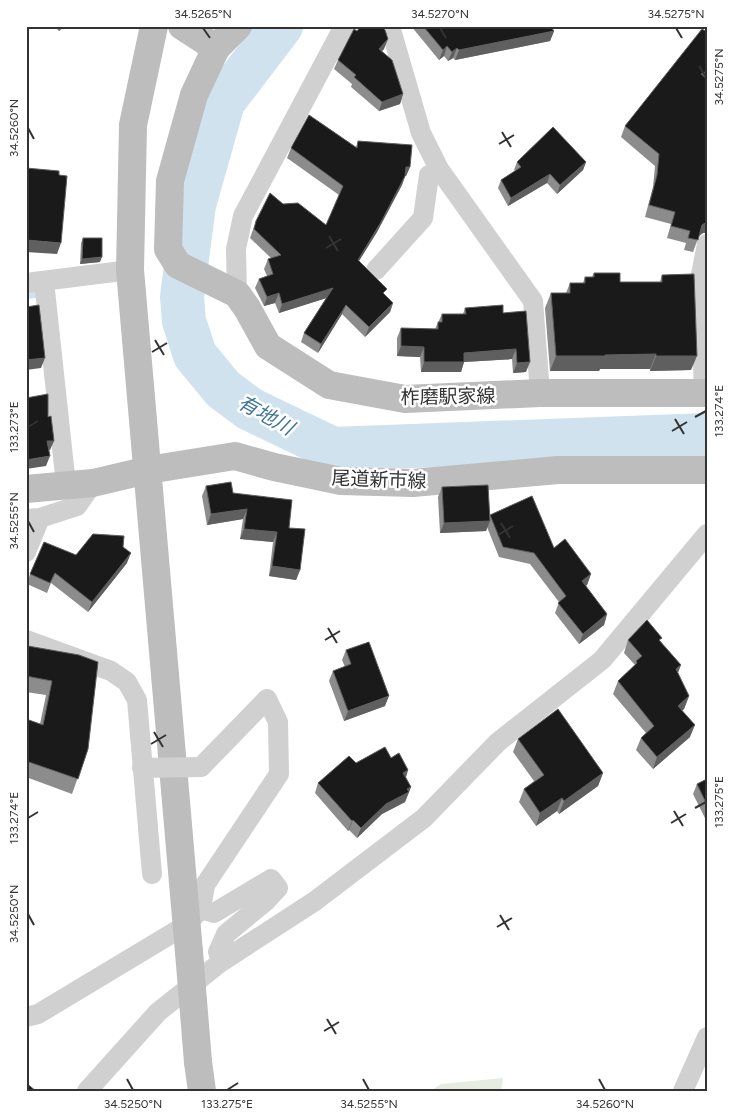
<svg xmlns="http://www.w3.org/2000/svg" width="733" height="1117" font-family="Figtree,'Noto Sans JP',sans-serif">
<rect width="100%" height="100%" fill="#fff"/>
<!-- green -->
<path fill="#e6ecdf" d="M503 1078 501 1091H431L441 1084Z"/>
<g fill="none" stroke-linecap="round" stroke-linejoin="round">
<!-- stream -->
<path stroke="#cfe2ee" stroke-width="8" d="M26 295 35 294"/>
<!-- river -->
<path stroke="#cfe2ee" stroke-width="44" d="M281 26 223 102 194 205 182 297 184 321 195 355 223 389 250 409 333 449 707 435"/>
<!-- street -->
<path stroke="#d0d0d0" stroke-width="20" d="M383 26 392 33 421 133 439 169 533 301 540 393
M376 270 423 218 429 175 439 169
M44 281 66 485
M26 283 130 270
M237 294 236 249 243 216 344 26
M704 393 700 280 707 244
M26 519 40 518 77 506 93 483
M26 552 40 518
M26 640 111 671 127 682 137 700 152 874
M201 909 214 913 271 879 278 888 266 901 226 934 218 952 221 962
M26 1017 38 1014 186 925 201 909 205 885 279 774 278 722 267 699 201 767
M87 1091 158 1012 221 962 315 901 424 818 498 742 602 660 707 534
M683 1091 707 1037"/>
<!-- secondary -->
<path stroke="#bdbdbd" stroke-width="28" d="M154 26 133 125 130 270 189 952
M182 26 216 48
M238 26 216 48 194 95 170 181 168 249 178 265 237 294 247 308 268 346 329 385 405 399 540 393H707
M26 489 93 483 148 470 235 456 274 467 341 481 413 483 558 470H707
M198 1062 202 1091"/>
<!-- street-bridge -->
<path stroke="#d0d0d0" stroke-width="20" d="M142 768 201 767"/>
<!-- secondary-bridge -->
<path stroke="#bdbdbd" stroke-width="28" d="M189 952 198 1062"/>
</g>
<!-- wall -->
<path fill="#8c8c8c" d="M54 26H64L59 31Z
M411 26H550L554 31 550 41 455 60 453 58 448 61 444 56 439 60Z
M357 31 384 49 381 52 403 94 400 104 379 111 351 87 352 84 334 69 338 60Z
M707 32V233H703L699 236 693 252 684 250 686 243 667 238 671 224 645 217 653 187 655 166 621 137 625 126Z
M358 141 410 167 406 176H405L402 185 377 232 359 261 385 295 393 303 390 312 365 337 342 314 318 353 301 342 304 333 326 298 279 313 275 303 264 306 255 288 259 279 267 276 264 269 268 259 271 258 250 238 256 221 283 204 326 225 339 195 287 158 291 148 356 147Z
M517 162H586L583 170 557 194 547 183 508 206 498 188 501 180 515 171 514 170Z
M83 238 100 262 80 264 81 243Z
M594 273 620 282H660L662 275 691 370 650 371V369H600L599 371H550L545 308 551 293H566L570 283H583L585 277H592Z
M465 308 503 313 526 372 513 373 512 359 464 362 461 372H421L420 357 397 356V338L401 328 435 329 442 314H463Z
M206 486 233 493 289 528 300 570 296 580 269 576 273 542 240 539 243 519 207 525 202 496Z
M442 487 490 517V515L554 548 591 574 587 585 585 586 607 614 604 625 579 644 555 613 559 602 530 564 499 557 487 527 486 531 440 533 438 497Z
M123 547 127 563 88 612 51 583 47 593 27 584 30 574 76 555Z
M628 640 660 642 678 673 689 696 684 709 682 710 690 737 653 769 636 750 641 738 646 733 613 694 618 681 634 666 635 665 624 653Z
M28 646 79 655 88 749 72 794 26 777V719L40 724 46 695 26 692V652Z
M346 650 385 706 344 721 329 681 333 671 345 667 342 660Z
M518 739 603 773 598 786 559 814 557 811 536 826 519 802 524 789 534 781 513 752Z
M391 758 408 770 406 777 411 787 405 802 382 814 357 838 349 830 348 831 315 793 318 783 356 763Z
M707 779V819L706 820 693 794 697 784Z"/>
<!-- shaded-wall -->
<path fill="#5f5f5f" d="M60 26H64L59 31Z
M554 31 550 41 455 60 459 50Z
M388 39 384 49 375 59 379 49Z
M447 46 444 56 439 60 443 50Z
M457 48 453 58 448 61 452 52Z
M707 71V81L701 74Z
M403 94 400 104 379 111 382 102Z
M586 162 583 170 557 194 560 185Z
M406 167H410L406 176H405L402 185 377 232 354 269 358 260Z
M550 174 547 183 508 206 511 198Z
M707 222V233H703L698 237 702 225Z
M26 240 61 243 57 254 26 252Z
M102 257 100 262 80 264 82 259Z
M333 288 330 297 279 313 282 304Z
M279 293 275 303 264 306 267 297Z
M393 303 390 312 365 337 369 327Z
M346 305 342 314 318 353 321 344Z
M401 346 424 347 420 357 397 356Z
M516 349 512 359 464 362 461 372H421L424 362 464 353Z
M656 354 650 369H600L599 371H550L556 356Z
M656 356H697L691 370 650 371Z
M45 358 41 368 26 370V360Z
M530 362 526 372 513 373 517 363Z
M47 441H54L50 450 44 451Z
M50 456 46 466 26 469V460Z
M247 509 243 519 207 525 211 514Z
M490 521 486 531 440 533 444 523Z
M244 529 277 532 273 542 240 539Z
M131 553 127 563 88 612 92 602Z
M272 566 300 570 296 580 269 576Z
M591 574 587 585 578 592 582 581Z
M607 614 604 625 579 644 583 634Z
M681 665 676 678V669Z
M389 696 385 706 344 721 348 711Z
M689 696 684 709 674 718 678 706Z
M695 725 690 737 653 769 657 757Z
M408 770 405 780 403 773Z
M603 773 598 786 559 814 564 801Z
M411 787 405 802 382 814 357 838 361 828 386 804Z
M562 798 557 811 536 826 540 813Z
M353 820 349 830 348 831 352 821Z"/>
<!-- building -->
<path fill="#1a1a1a" stroke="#5f5f5f" d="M361 26H381L385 30 388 39 379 49 392 60 403 94 382 102 354 77 356 75 338 60 354 29 357 31Z
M423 26H550L554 31 459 50 457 48 452 52 447 46 443 50Z
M702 29 707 32V71L701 74 707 79V222L702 225 698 240 688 238 690 231 671 226 675 212 649 205 657 175 659 154 625 126Z
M309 115 357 148 358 141 412 145 410 167H406L405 176 381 222 358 260 387 289 383 293 393 303 369 327 346 305 321 344 304 333 333 288 282 304 279 293 267 297 259 279 273 274 268 259 281 255 254 229 256 221 270 193 283 204 298 203 326 225 343 186 291 148Z
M553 127 586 162 560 185 550 174 511 198 501 180 521 167 517 162Z
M26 168 59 171V175L67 176 61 243 26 240Z
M83 238H102V257L82 259Z
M594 273H620V282H662V275L694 274 697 356H656V354L605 355V356H556L551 293H570V283H585V277H594Z
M39 305 45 358 26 360V307Z
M503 305V313L526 311 530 362 517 363 516 349 464 353V362H424V347L401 346V328L438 329V322H442V314H466L465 308Z
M48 394V417L51 416 54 441H47L50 456 26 460V398Z
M231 482 233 493 292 500 289 528 305 529 300 570 272 566 277 532 244 529 247 509 211 514 206 486Z
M488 485 490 521 444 523 442 487Z
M532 496 554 548 565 539 591 574 582 581 607 614 583 634 558 603 566 596 534 553 503 547 490 515Z
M93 534 124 536 123 547 131 553 92 602 55 573 50 583 30 574 44 542 76 555Z
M647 620 662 638 659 640 681 665 676 669 689 696 678 706 695 725 657 757 641 738 654 726 618 681 637 663 636 661 642 656 628 640Z
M369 642 389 696 348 711 333 671 351 664 346 650Z
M28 646 79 655 98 662 88 749 78 779 26 761V719L43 725 52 681 26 676V660Z
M558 709 603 773 564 801 562 798 540 813 524 789 544 775 518 739Z
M385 747 391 758 399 753 408 770 403 773 411 787 407 789 409 792 386 804 361 828 353 820 352 821 318 783 349 756 356 763Z
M707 779V805L697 784Z
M26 1083 36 1091H26Z"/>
<!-- ticks -->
<path fill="none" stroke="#333" stroke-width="2" d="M203 28 210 38M440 28 446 38M676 28 682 38M699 66 706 77M28 128 34 139M502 132 511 147M499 144 514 135M329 236 338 251M326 248 341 239M155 340 164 355M152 352 167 343M695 417 706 411M675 419 684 434M28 427 38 421M672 431 687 422M28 521 34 532M501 523 510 538M498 535 513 526M328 628 337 643M325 640 340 631M154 732 163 747M151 744 166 735M695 808 706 802M674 811 683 826M28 818 38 812M671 823 686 814M28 914 34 925M500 915 509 930M497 927 512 918M327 1019 336 1034M324 1031 339 1022M127 1079 133 1090M363 1079 369 1090M599 1079 605 1090M227 1090 238 1083"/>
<g text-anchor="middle" stroke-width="5" stroke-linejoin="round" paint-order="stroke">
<!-- street labels -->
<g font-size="19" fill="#333" stroke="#fff">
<text transform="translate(448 396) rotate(-1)" y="7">柞磨駅家線</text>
<text transform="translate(379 479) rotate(2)" y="7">尾道新市線</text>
</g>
<!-- water labels -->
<g font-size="20" font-style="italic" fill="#3f7597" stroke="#fff">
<text transform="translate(266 415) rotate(29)" y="7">有地川</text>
</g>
</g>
<!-- border -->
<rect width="733" height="1117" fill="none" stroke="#ffffff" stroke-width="55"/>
<rect x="28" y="28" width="678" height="1062" fill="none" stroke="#333" stroke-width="2"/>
<g font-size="12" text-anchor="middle" fill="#333">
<text x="203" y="18">34.5265°N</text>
<text x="440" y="18">34.5270°N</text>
<text x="676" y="18">34.5275°N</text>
<text transform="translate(719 77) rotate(-90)" y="4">34.5275°N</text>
<text transform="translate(14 128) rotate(-90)" y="4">34.5260°N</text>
<text transform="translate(719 411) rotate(-90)" y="4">133.274°E</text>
<text transform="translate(14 427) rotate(-90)" y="4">133.273°E</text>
<text transform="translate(14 521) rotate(-90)" y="4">34.5255°N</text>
<text transform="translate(719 802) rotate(-90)" y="4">133.275°E</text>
<text transform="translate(14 818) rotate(-90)" y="4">133.274°E</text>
<text transform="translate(14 914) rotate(-90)" y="4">34.5250°N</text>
<text x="133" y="1108">34.5250°N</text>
<text x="227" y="1108">133.275°E</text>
<text x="369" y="1108">34.5255°N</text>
<text x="605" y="1108">34.5260°N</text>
</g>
</svg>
